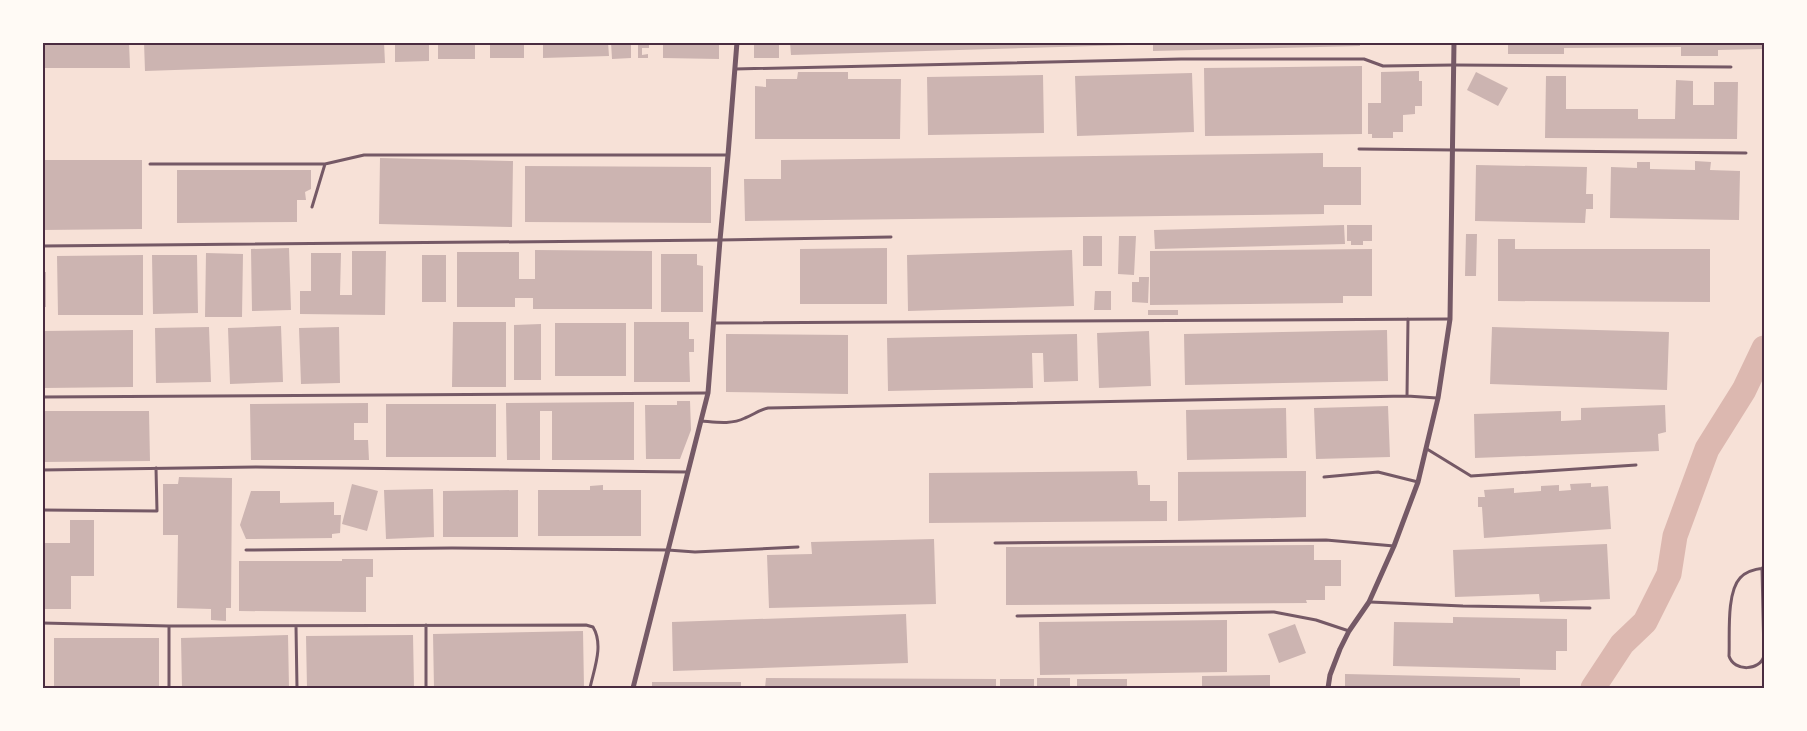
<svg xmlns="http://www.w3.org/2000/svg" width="1807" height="731" font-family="Ubuntu,sans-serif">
<rect width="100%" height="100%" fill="#f7e1d7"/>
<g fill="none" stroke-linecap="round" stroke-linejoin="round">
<!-- river -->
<path stroke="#dcb8b0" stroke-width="25" d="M1593 688 1622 644 1645 622 1669 574 1675 536 1707 449 1744 390 1764 348"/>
</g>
<!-- building -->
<path fill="#ccb4b1" d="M42 42H129L130 68H42Z
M144 42H384L385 63 145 71Z
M395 42H429V61L395 62Z
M438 42H475V59H438Z
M490 42H524V58H490Z
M543 42H608L609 56 543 58Z
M611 42H631V58L612 59Z
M638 42H649V48H642V55L648 54V58H638Z
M663 42H719V59L663 58Z
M754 42H779V58H754Z
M790 42H1129V45L791 55Z
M1153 42H1360V46L1153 51Z
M1508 42H1764V49L1718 50V56H1681V47L1564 48V54H1508Z
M1362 66V134L1205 136 1204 68Z
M1419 71V81H1422V106H1415V114L1403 115V132H1393V138H1372V134H1368V103H1381V72Z
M798 72H848V79H901L900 139H755V86L766 87V79H797Z
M1476 72 1508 88 1498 106 1467 90Z
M1192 73 1194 132 1077 136 1075 76Z
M1043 75 1044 133 928 135 927 77Z
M1546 76H1566V109H1638V119H1675L1676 80 1693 81V105H1714V82H1738L1737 139 1545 138Z
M1323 153V167H1361V205H1324V214L745 221 744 179H781V160Z
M380 158 513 161 512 227 379 224Z
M42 160H142V229L42 230Z
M1695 161 1711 162 1710 170 1740 171 1739 220 1610 218 1611 167 1637 168V162H1650V169L1695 170Z
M1476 165 1587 167 1586 194H1593V209H1586L1585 223 1475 221Z
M525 166 711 167V223L525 222Z
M177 170H311V189L305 192 306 200H297V222L177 223Z
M1344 225 1345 244 1155 249 1154 230Z
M1347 225H1372V241H1363V245H1351V241H1347Z
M1466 234H1477L1476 276H1465Z
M1083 236H1102V266H1083Z
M1119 236H1136L1134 275 1118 274Z
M1498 239H1515V249H1710V302L1498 301Z
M289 248 291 310 252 311 251 249Z
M887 248V304H800V249Z
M1372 249V296H1343V303L1150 305V251Z
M535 250 652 251V309H533V298H515V307H457V252H519V279H535Z
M1072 250 1074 306 908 311 907 255Z
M352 251H386L385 315 300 314V291H311V253H341L340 295H352Z
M206 253 243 254 242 317H205Z
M661 254H697V265L703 266V312H661Z
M143 255V315H58L57 256Z
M152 255H197L198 313 153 314Z
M422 255H446V302H422Z
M42 272H46V307H42Z
M1139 277H1149L1148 303 1132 302V282H1139Z
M1095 291H1111V310H1094Z
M1148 310H1178V315H1148Z
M453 322H506V387H452Z
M634 322H689V339H694V352H689L690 382H634Z
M555 323H626V376H555Z
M541 324V380H514V325Z
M281 326 283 382 230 384 228 328Z
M209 327 211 382 156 383 155 328Z
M339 327 340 383 301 384 299 328Z
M1492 327 1669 332 1667 390 1490 384Z
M133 330V387L44 388 42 331Z
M1387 330 1388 381 1185 385 1184 334Z
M1149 331 1151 386 1099 388 1097 333Z
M726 334 848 335V394L726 392Z
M1077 334 1078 381 1044 382 1043 353H1032L1033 388 888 391 887 338Z
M677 401H690L691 430 680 459H646L645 405H677Z
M634 402V460H552V411H540V460H507L506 403Z
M368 403V423H354V440H368L369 460H251L250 404Z
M386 404H496V457H386Z
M1665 405 1666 432 1658 434 1659 451 1475 458 1474 414 1561 411V421L1581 420V408Z
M1388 406 1390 457 1316 459 1314 408Z
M1286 408 1287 458 1187 460 1186 410Z
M42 411H149L150 461 42 462Z
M1137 471 1138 485H1150V501H1167V521L929 523V473Z
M1306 471V517L1178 521V472Z
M179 477 232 478 231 608H226V621L211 620V609L177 608 178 535H163V484H178Z
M1591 483V487L1608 486 1611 529 1484 538 1482 507H1478V497H1485L1484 490 1514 488V493L1541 491V486L1559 485V491L1571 490 1570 484Z
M352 484 378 491 367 531 342 524Z
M603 485V490H641V536H538V490H590V486Z
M433 489 434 537 386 539 384 490Z
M518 490V537H443V491Z
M251 491H280V503L334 502V515H341L340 533 332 534V538L246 539 240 525Z
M70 520H94V576H71V609H42V543H70Z
M934 539 936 604 769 608 767 555 812 554 811 542Z
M1607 544 1610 599 1540 602 1539 594 1455 597 1453 550Z
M1314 545V560H1341V586H1325V600H1306L1307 603 1006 605V547Z
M342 559H373V577H366V612L239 611V561H342Z
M906 614 908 663 673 671 672 622Z
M1453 617 1567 619V651H1556V670L1393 666 1394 622 1453 623Z
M1227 620V672L1040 675 1039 622Z
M1295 624 1306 653 1279 663 1268 634Z
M583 631 584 688H434L433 634Z
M288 635 289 688H182L181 638Z
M413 635 414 688H307L306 636Z
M54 638H159V688H54Z
M1345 674 1520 678V688H1345Z
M1270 675V688H1202V676Z
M766 678 996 679V688H765Z
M1037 678H1070V688H1037Z
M1000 679H1034V688H1000Z
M1077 679H1127V688H1077Z
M652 682H741V688H652Z"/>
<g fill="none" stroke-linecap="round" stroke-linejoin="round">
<!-- service -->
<path stroke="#755966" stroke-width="3" d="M735 69 1181 59H1364L1383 66 1454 65 1731 67
M1359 149 1746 153
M150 164H325L364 155H728
M312 207 325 164
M42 246 720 240 891 237
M714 323 1450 319
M1407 396 1408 319
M42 397 707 393
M701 421C715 422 731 425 745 418 753 415 759 410 768 408L1407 396 1437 398
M1427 449 1471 476 1636 465
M42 470 256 467 687 472
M1324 477 1378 472 1418 482
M42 510 157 511 156 468
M995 543 1326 540 1394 546
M246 550 452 548 668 550 695 552 798 547
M1762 568 1764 656C1760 671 1734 672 1729 656 1730 637 1726 593 1740 578 1746 571 1755 569 1764 568
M1370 602 1463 606 1590 608
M1017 616 1274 612 1316 620 1349 631
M42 623 169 626 586 625 593 627C604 645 594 669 590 688
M169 626V688
M296 626 297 688
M426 688V625"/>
<!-- minor -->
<path stroke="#755966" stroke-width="5" d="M633 688 708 393 720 240 728 155 737 42
M1328 688 1330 675 1340 649 1349 631 1369 602 1394 546 1418 482 1438 398 1450 319 1454 42"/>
</g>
<!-- border -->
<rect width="1807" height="731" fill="none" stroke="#fffaf5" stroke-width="88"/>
<rect x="44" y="44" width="1719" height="643" fill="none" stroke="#4a2c40" stroke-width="2"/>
</svg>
